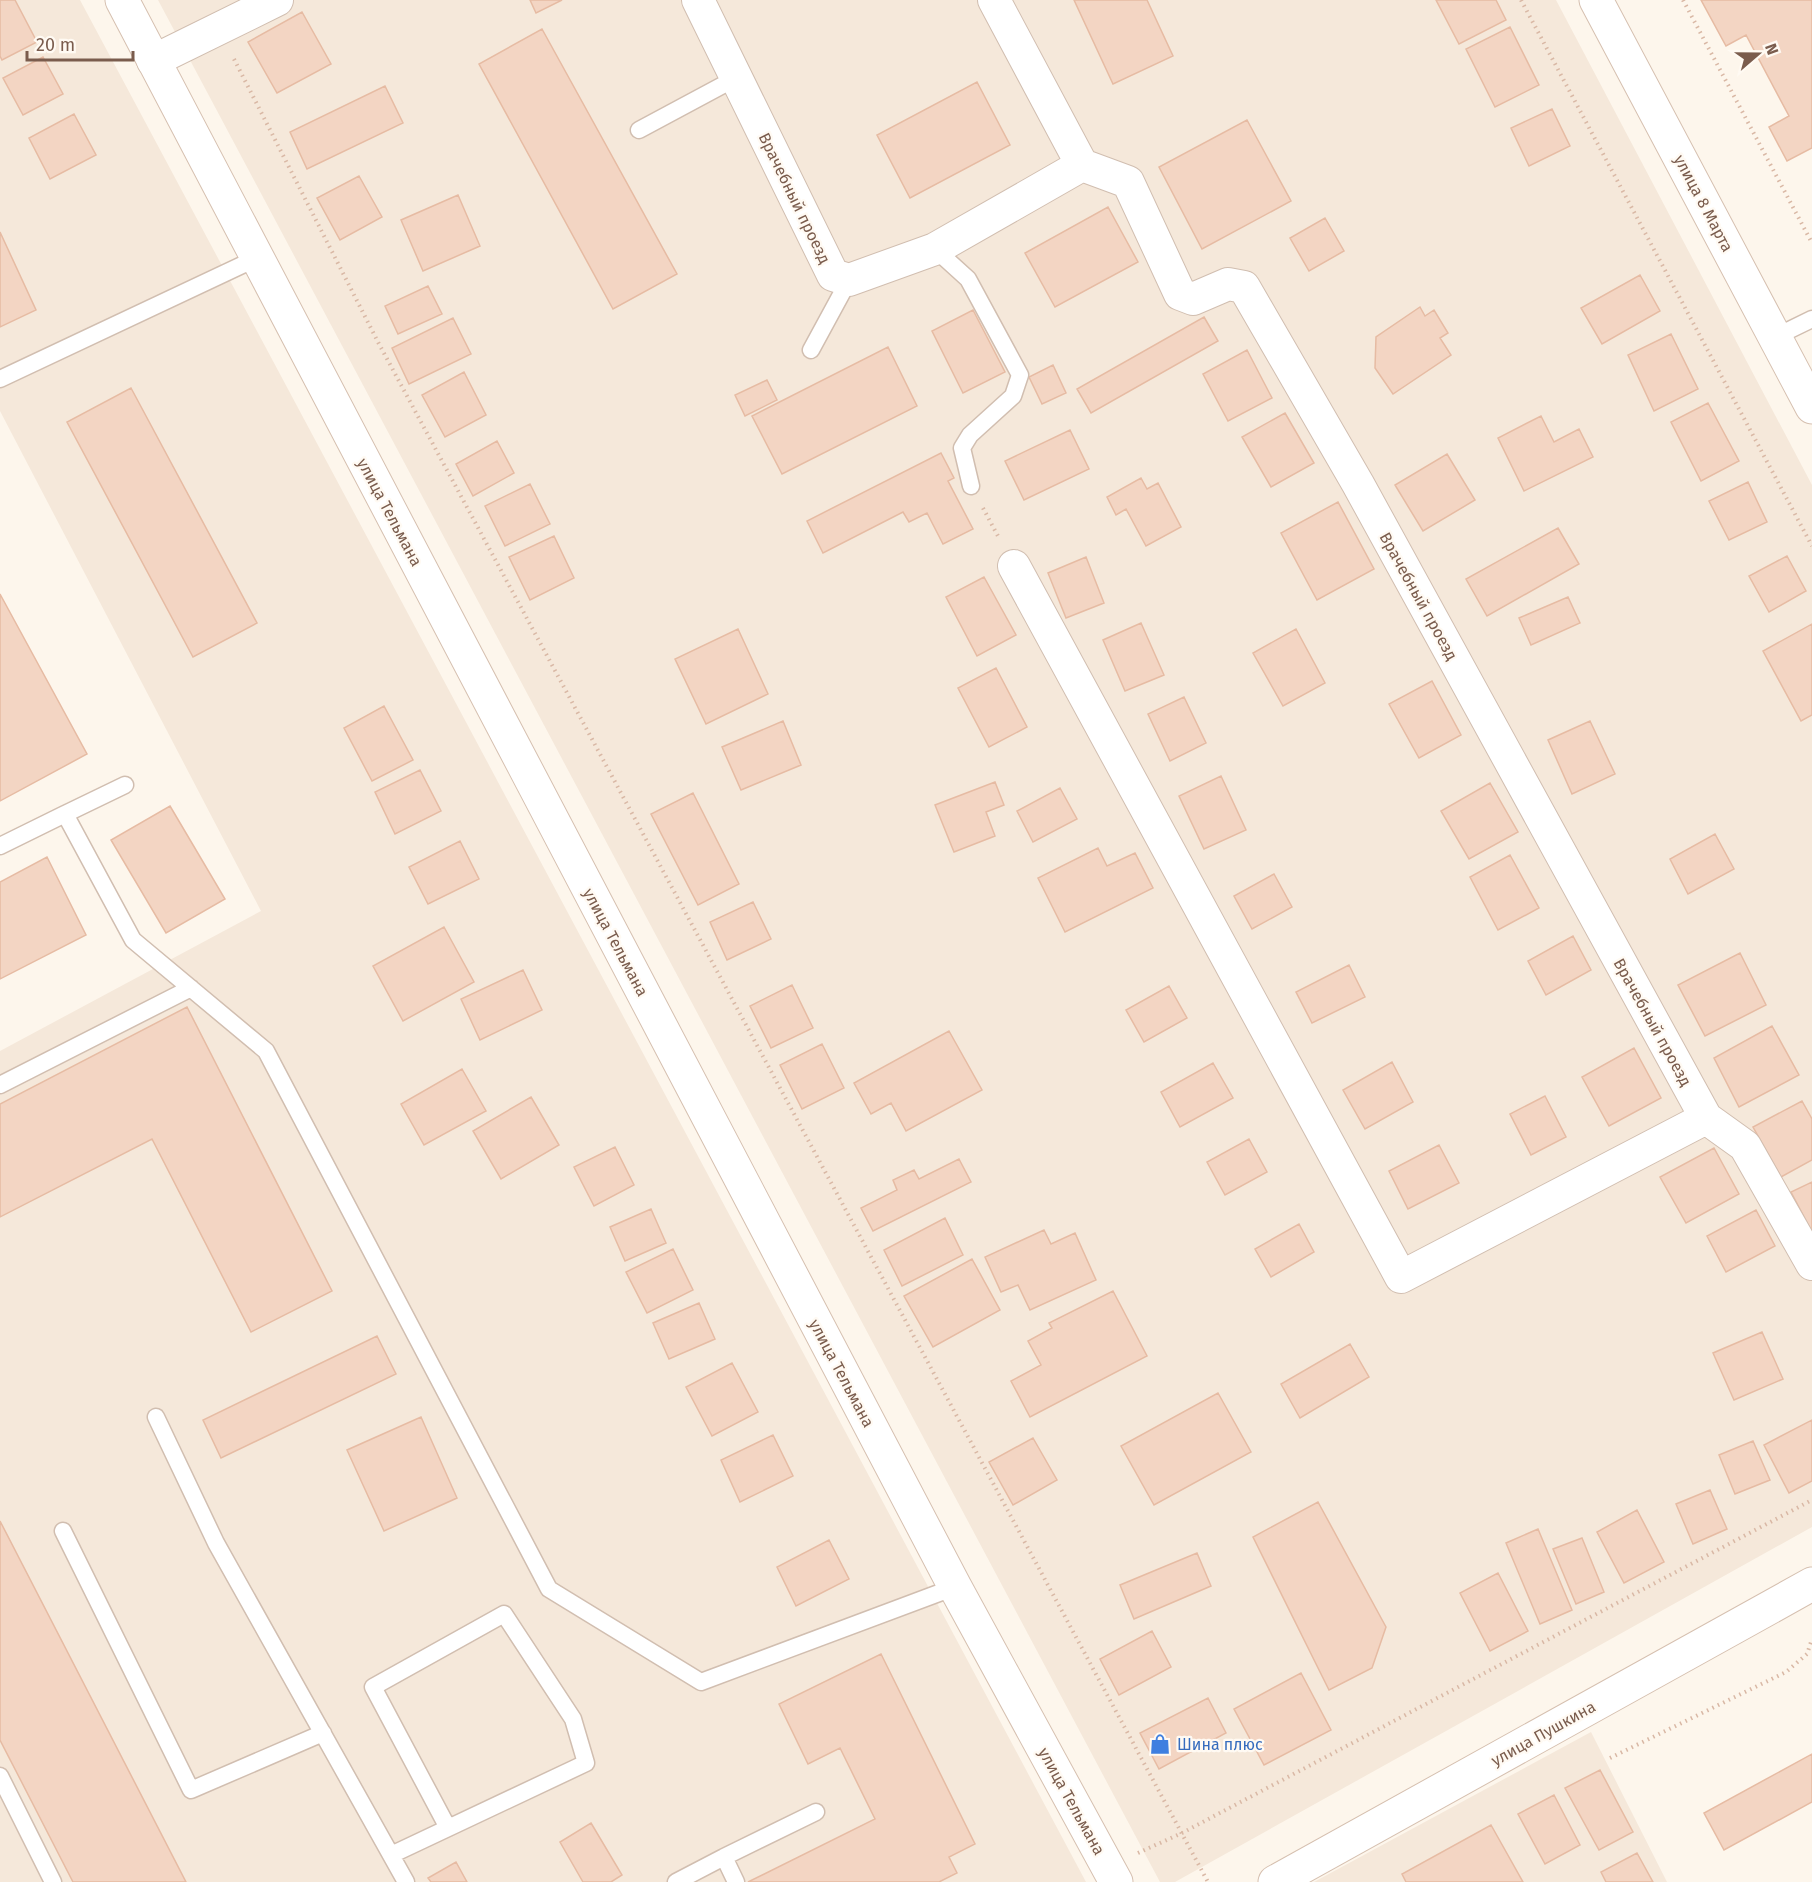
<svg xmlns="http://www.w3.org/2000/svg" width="1812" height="1882" font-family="'Fira Sans',sans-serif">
<rect width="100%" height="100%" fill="#fdf6ec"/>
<!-- residential -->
<path fill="#f5e8da" d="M0 0H80L1086 1882H0V1051L261 911 0 411Z
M158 0H1556L1812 485V1527L1175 1882H1160Z
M1591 1732 1667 1882H1314Z"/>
<!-- building -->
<path fill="#f3d5c3" stroke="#e6bba3" stroke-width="1.5" d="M0 0H15L37 42 2 60 0 56Z
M530 0H562L536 13Z
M1074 0H1147L1173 56 1113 84Z
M1436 0H1496L1506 20 1459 44Z
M1701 0H1812V148L1787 161 1769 127 1789 116 1746 35 1726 46Z
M302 12 331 64 277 93 248 42Z
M1510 27 1539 85 1495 107 1466 49Z
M542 29 677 274 613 309 479 64Z
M43 57 63 94 23 115 3 78Z
M977 82 1010 145 910 198 877 135Z
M385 86 403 123 307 169 290 132Z
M1552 109 1570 146 1529 166 1511 128Z
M74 114 96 155 50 179 29 138Z
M1247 120 1291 201 1202 249 1159 167Z
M359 176 382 217 340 240 317 198Z
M458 195 480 246 423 271 401 220Z
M1108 207 1138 262 1055 307 1025 253Z
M1325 218 1344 251 1309 271 1290 238Z
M0 232 36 310 0 327Z
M1640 275 1660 311 1602 344 1581 308Z
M428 286 442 314 398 334 385 306Z
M1420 307 1425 316 1434 310 1448 333 1440 338 1451 355 1393 394 1375 368 1376 337Z
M973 310 1005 372 963 393 932 331Z
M1204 317 1218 341 1091 413 1077 389Z
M453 318 471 354 409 384 392 348Z
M1671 334 1698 389 1654 411 1628 355Z
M888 347 917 406 782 474 752 416Z
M1247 350 1272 398 1228 421 1203 374Z
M1053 365 1066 393 1042 404 1029 377Z
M464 372 486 415 445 437 422 395Z
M767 380 777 400 745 416 735 395Z
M131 388 257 623 193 657 67 422Z
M1708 403 1739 461 1701 481 1671 422Z
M1285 413 1314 463 1271 487 1242 437Z
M1541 416 1554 442 1579 429 1593 457 1524 491 1498 438Z
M1070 430 1089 469 1024 500 1005 461Z
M497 441 514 473 473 496 456 464Z
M941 453 954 478 948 481 973 529 943 544 927 513 909 522 903 512 823 553 807 521Z
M1447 454 1475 500 1423 531 1395 485Z
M1141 478 1147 489 1158 483 1181 527 1146 546 1126 509 1116 515 1107 497Z
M1748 482 1767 522 1729 540 1709 501Z
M530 484 550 524 505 546 485 506Z
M1338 502 1374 569 1317 600 1281 533Z
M1558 528 1579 564 1487 616 1466 579Z
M554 536 574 578 530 600 509 557Z
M1787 556 1806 591 1769 612 1749 576Z
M1086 557 1104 603 1066 618 1048 573Z
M984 577 1016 635 977 656 946 597Z
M0 594 87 754 0 801Z
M1568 597 1580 623 1531 645 1519 618Z
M1141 623 1164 675 1125 691 1103 640Z
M1812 624V715L1801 721 1763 651Z
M738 629 768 694 706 724 675 659Z
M1296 629 1325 683 1283 706 1253 653Z
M996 668 1027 727 989 747 958 688Z
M1432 681 1461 735 1419 758 1389 704Z
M1184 697 1206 743 1170 761 1148 714Z
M384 706 413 760 372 781 344 728Z
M783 721 801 765 741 790 722 747Z
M1590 721 1615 774 1572 794 1548 740Z
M420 770 441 811 395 834 375 792Z
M1221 776 1246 830 1204 849 1179 796Z
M995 782 1004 805 986 812 995 836 954 852 935 805Z
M1490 783 1518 832 1469 859 1441 811Z
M1060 788 1077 819 1033 842 1017 811Z
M693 793 739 884 698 905 651 814Z
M170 806 225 899 166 933 111 840Z
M1715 834 1734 869 1688 894 1670 859Z
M460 841 479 879 428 904 409 867Z
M1098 848 1107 866 1135 853 1153 888 1065 932 1038 878Z
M1510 855 1539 908 1498 930 1470 877Z
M47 857 86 935 0 979V882Z
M1274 874 1292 907 1252 929 1234 896Z
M753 902 771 939 727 960 710 922Z
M444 927 474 982 403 1021 373 966Z
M1573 936 1591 970 1546 995 1528 961Z
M1740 953 1766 1005 1705 1036 1678 985Z
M1349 965 1365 997 1312 1023 1296 992Z
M523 970 542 1010 480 1040 461 999Z
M792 985 813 1028 771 1048 750 1006Z
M1169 986 1187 1018 1144 1042 1126 1010Z
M187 1007 332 1291 251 1332 152 1139 0 1217V1104Z
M1772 1026 1799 1075 1739 1107 1714 1058Z
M949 1031 982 1090 906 1131 891 1103 871 1114 854 1083Z
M822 1044 844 1088 802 1109 780 1065Z
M1634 1048 1661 1098 1609 1126 1582 1077Z
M1392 1062 1413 1102 1365 1129 1343 1090Z
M1213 1063 1233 1098 1180 1127 1161 1092Z
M462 1069 486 1111 424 1145 401 1104Z
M1545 1096 1566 1137 1531 1155 1510 1114Z
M531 1097 559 1145 501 1179 473 1131Z
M1802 1101 1812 1119V1160L1781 1177 1753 1127Z
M1249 1139 1267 1172 1225 1195 1207 1162Z
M1439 1145 1459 1183 1408 1209 1389 1171Z
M615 1147 634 1185 594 1206 574 1167Z
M1714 1148 1739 1194 1686 1223 1660 1177Z
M959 1159 971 1182 873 1231 861 1208 897 1190 893 1180 914 1170 919 1179Z
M1812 1182V1232L1791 1192Z
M651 1209 666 1243 625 1261 610 1227Z
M1756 1210 1775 1246 1726 1272 1707 1236Z
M945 1218 963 1255 902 1286 884 1250Z
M1299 1224 1314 1252 1271 1277 1255 1249Z
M1044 1230 1051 1244 1075 1233 1096 1280 1030 1310 1018 1285 1001 1292 985 1257Z
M673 1249 693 1290 647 1313 626 1272Z
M972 1259 1000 1310 933 1347 904 1296Z
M1113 1291 1147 1356 1030 1417 1011 1381 1041 1365 1028 1341 1052 1328 1049 1323Z
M699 1303 715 1339 669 1359 653 1323Z
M1762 1332 1783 1379 1734 1400 1713 1353Z
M377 1336 396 1374 221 1458 203 1420Z
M1350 1344 1369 1377 1300 1418 1281 1384Z
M732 1363 758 1412 712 1436 686 1387Z
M1218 1393 1251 1452 1154 1505 1121 1446Z
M421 1417 457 1498 384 1531 347 1450Z
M1812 1420V1481L1789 1493 1764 1445Z
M773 1435 793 1476 740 1502 721 1460Z
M1033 1438 1057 1480 1013 1505 989 1462Z
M1753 1441 1770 1480 1735 1494 1719 1455Z
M1710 1490 1727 1529 1693 1544 1676 1504Z
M1318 1502 1386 1627 1372 1668 1329 1690 1253 1537Z
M1637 1510 1664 1562 1624 1583 1597 1532Z
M0 1521 186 1882H73L0 1740Z
M1538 1529 1572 1610 1540 1624 1506 1543Z
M1582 1538 1604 1592 1576 1604 1553 1549Z
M829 1540 849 1579 796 1606 777 1567Z
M1197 1553 1211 1586 1134 1619 1120 1585Z
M1498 1573 1528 1631 1490 1651 1460 1593Z
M1152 1631 1171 1667 1119 1695 1100 1659Z
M881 1654 975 1844 949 1857 957 1873 939 1882H748L875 1819 840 1748 808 1764 779 1704Z
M1301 1673 1331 1730 1264 1765 1234 1709Z
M1208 1698 1226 1733 1159 1769 1140 1733Z
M1812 1754V1802L1724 1850 1704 1813Z
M1600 1770 1633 1832 1599 1850 1565 1788Z
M1554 1795 1580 1845 1545 1864 1518 1814Z
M591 1823 622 1875 611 1882H583L560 1842Z
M1491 1825 1523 1882H1406L1402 1874Z
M1637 1853 1653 1882H1606L1601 1872Z
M456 1862 467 1882H431L428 1878Z"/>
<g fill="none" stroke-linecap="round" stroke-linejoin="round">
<!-- lane casing -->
<g stroke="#d1beb0" stroke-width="19">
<path id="lane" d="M639 130 736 78
M935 249 968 279 1020 375 1013 396 970 435 962 448 971 486
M1775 337 1812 319
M811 350 849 280
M0 379 257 258
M65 814 125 785
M0 846 65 814 133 940 266 1051 549 1589 701 1682 955 1587
M0 1085 191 988
M156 1417 216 1543 406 1882
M63 1531 191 1790 323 1733
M0 1776 53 1882
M391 1855 586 1763 573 1719 504 1614 373 1687 448 1828
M676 1882 724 1857
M736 1882 724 1857 816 1812"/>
</g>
<!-- street casing -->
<g stroke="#d1beb0" stroke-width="34">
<path id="street" d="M698 0 833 275 849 280 935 249 1082 165
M994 0 1082 165 1128 182 1180 294 1193 299 1228 284 1244 287 1358 484 1706 1118
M153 61 277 0
M1014 566 1401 1277 1706 1118 1745 1146 1812 1264"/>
</g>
<!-- secondary casing -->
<g stroke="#d6c0b0" stroke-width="35">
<path id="secondary" d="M122 0 955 1587 1116 1882
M1596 0 1812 407
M1275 1882 1812 1584"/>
</g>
<!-- path -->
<path stroke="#d9b8a5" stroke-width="4" stroke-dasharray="1.5 4.5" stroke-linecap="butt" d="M1521 0 1812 546
M1683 0 1812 243
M234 59 379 344 1208 1882
M983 508 999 538
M1610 1758 1786 1672 1807 1654 1812 1639
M1138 1853 1182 1833 1812 1500"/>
<!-- lane -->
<use href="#lane" stroke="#fff" stroke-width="16"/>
<!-- street -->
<use href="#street" stroke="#fff" stroke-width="32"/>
<!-- secondary -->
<use href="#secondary" stroke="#fff" stroke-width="33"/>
</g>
<!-- icons -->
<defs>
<g id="shop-bare" transform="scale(1.62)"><path d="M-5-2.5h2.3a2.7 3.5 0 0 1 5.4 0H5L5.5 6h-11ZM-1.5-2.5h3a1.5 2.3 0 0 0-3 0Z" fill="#3f7fe0" stroke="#fffaf3" stroke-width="2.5" paint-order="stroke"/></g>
</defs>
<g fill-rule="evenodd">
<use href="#shop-bare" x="1160" y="1744"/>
</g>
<g text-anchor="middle" stroke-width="4.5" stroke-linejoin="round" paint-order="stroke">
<!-- street labels -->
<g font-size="16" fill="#7a5c4d" stroke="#fffaf3">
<text transform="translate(795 198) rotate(64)" y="6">Врачебный проезд</text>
<text transform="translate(1704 203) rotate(62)" y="6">улица 8 Марта</text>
<text transform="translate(390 512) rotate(62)" y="6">улица Тельмана</text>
<text transform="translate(1419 596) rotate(61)" y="6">Врачебный проезд</text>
<text transform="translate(616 942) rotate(62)" y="6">улица Тельмана</text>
<text transform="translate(1653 1022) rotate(61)" y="6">Врачебный проезд</text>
<text transform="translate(842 1373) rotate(62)" y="6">улица Тельмана</text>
<text transform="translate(1543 1733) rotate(-29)" y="6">улица Пушкина</text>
<text transform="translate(1072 1801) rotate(61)" y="6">улица Тельмана</text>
</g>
<!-- shop labels -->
<g font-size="16" fill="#366cbe" stroke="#fffaf3" text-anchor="start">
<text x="1177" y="1750">Шина плюс</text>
</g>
</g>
<!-- north arrow -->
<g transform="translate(1758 54) rotate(70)" stroke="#fffaf3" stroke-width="4.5" paint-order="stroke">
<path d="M0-4.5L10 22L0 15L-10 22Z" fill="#7a5c4d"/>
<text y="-9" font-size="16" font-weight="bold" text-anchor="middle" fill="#7a5c4d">N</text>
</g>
<!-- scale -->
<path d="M27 51v9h106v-9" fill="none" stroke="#7a5c4d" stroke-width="3"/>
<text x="36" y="51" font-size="18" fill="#7a5c4d" stroke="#fffaf3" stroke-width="4.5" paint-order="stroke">20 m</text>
</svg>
